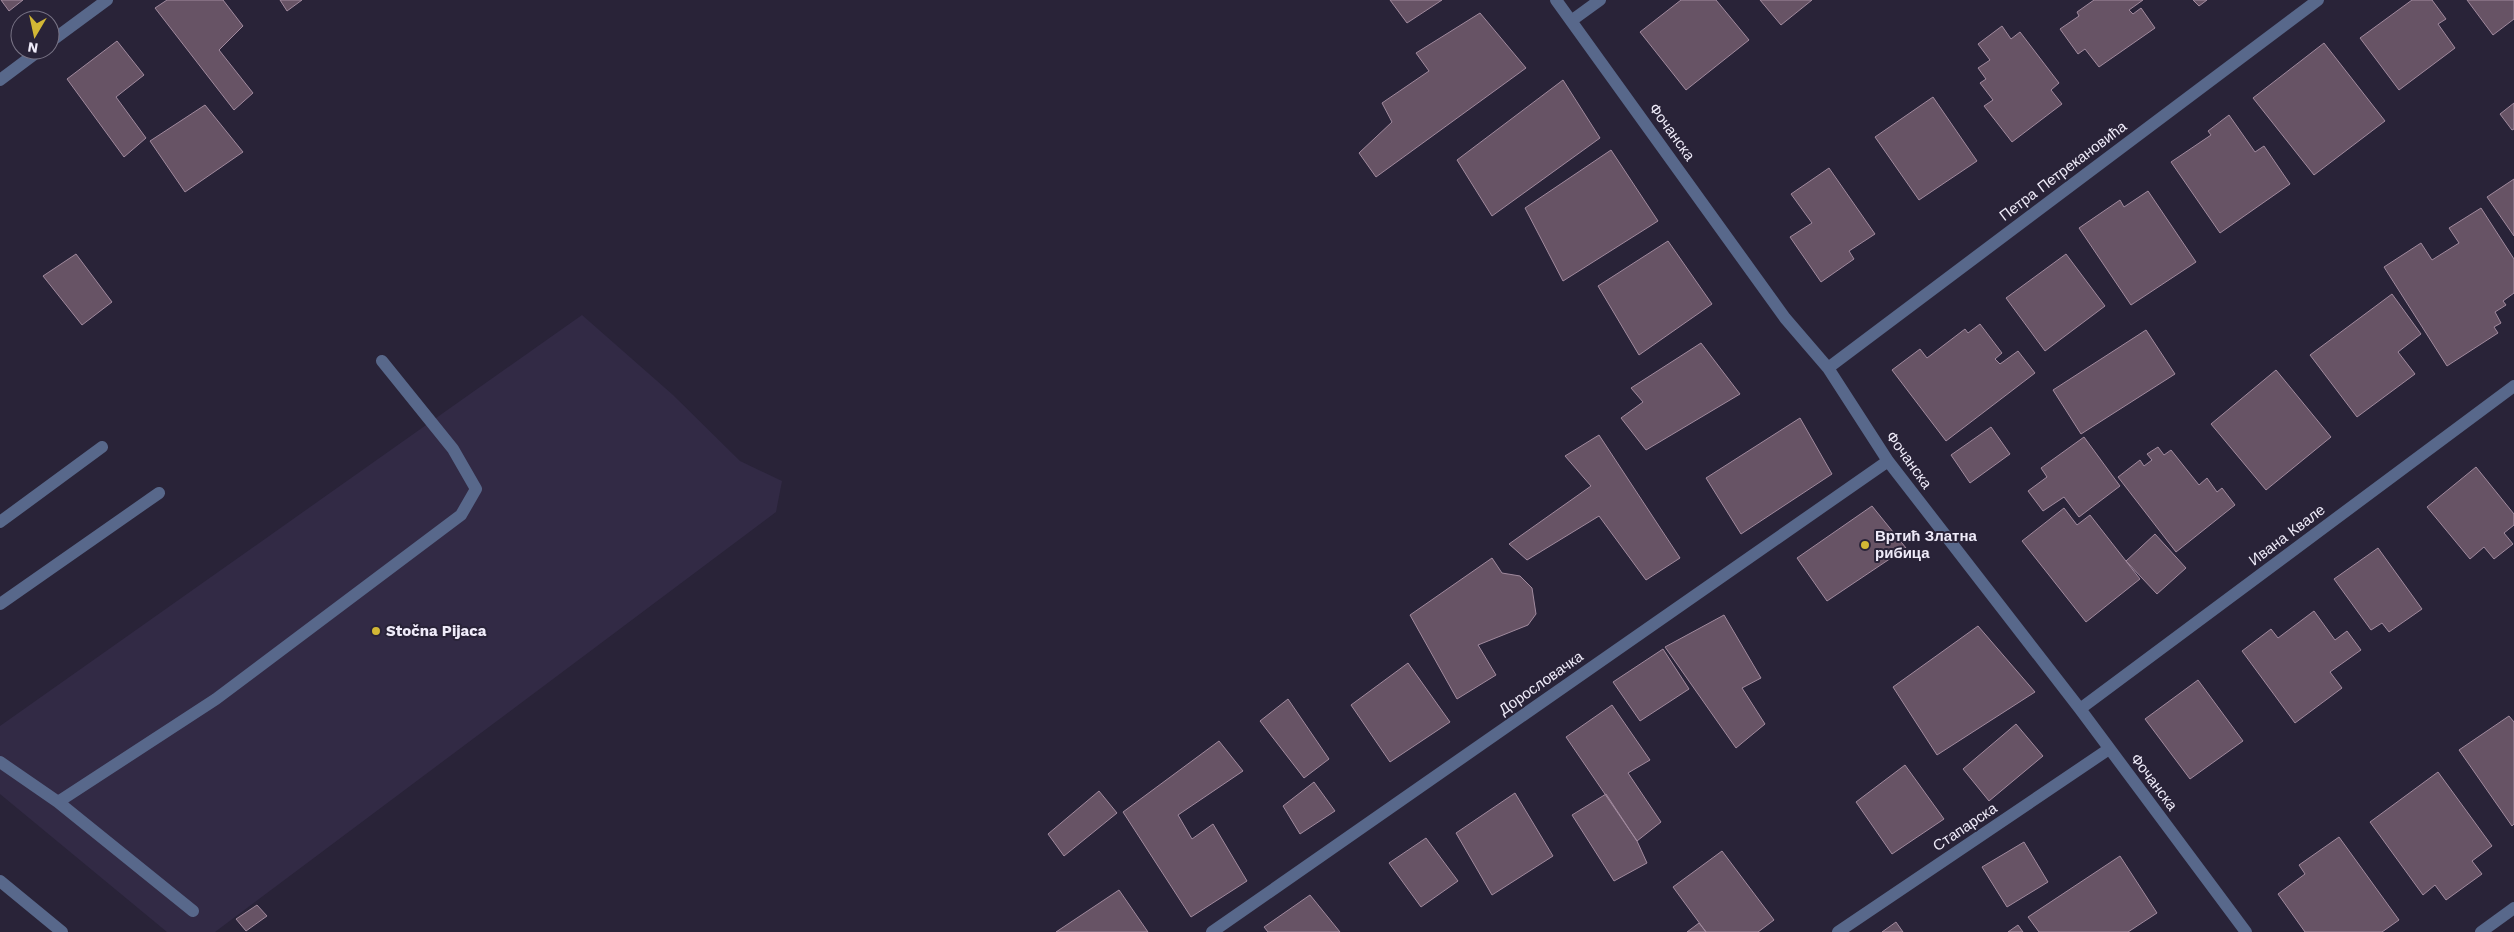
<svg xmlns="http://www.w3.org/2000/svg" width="2514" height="932" font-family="'Work Sans',sans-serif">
<rect width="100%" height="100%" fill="#292338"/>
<!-- built -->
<path fill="#322a45" d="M582 315 673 395 740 461 782 481 776 512 215 932H167L0 794V726Z"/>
<!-- building -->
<path fill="#675365" stroke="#a18a9e" d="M1 0H23L9 11Z
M167 0H223L243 26 219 50 253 93 234 110 155 8Z
M280 0H302L287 11Z
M1390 0H1442L1407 23Z
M1681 0H1716L1749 40 1686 90 1640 32Z
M1760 0H1812L1781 25Z
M2094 0H2143L2129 10 2133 14 2141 8 2155 28 2099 67 2085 49 2078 54 2060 29 2079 16 2077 12Z
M2193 0H2207L2199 6Z
M2412 0H2432L2446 19 2438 24 2455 48 2399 90 2360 38Z
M2467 0H2514V19L2493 35Z
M1480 13 1526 68 1376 177 1359 153 1392 122 1382 103 1429 71 1416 53Z
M2002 26 2011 39 2020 32 2059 83 2051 90 2062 104 2012 142 1984 106 1993 100 1980 83 1986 79 1978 68 1990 60 1978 44Z
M117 41 144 75 116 97 146 138 124 157 67 79Z
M2324 43 2385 121 2314 175 2253 98Z
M1563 80 1600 138 1492 216 1457 160Z
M1933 97 1977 161 1919 200 1875 137Z
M2514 103V129L2512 130 2500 114Z
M205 105 243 152 185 192 150 141Z
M2229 115 2255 152 2264 146 2290 184 2220 233 2171 162 2211 135 2208 131Z
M1611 150 1658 221 1563 281 1525 208Z
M1829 168 1875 234 1849 251 1854 259 1821 282 1790 237 1812 223 1791 194Z
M2514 179V236L2487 197Z
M2148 191 2196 262 2131 305 2079 228 2120 200 2124 207Z
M2481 208 2514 259V293L2503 301 2506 305 2495 312 2501 323 2494 327 2498 333 2447 366 2384 267 2421 243 2432 260 2459 243 2449 228Z
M1668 241 1712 304 1639 355 1598 286Z
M76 254 112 302 82 325 43 276Z
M2066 254 2105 306 2045 351 2006 298Z
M2392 294 2421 334 2398 352 2415 374 2357 417 2310 355Z
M1980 324 2002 353 1995 359 2000 364 2018 351 2035 373 1946 441 1892 370 1920 349 1927 358 1965 329 1968 333Z
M2146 330 2175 374 2081 434 2053 390Z
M1701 343 1740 394 1646 450 1621 418 1643 402 1631 388Z
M2276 370 2331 437 2266 490 2211 424Z
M1800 418 1832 474 1741 534 1706 478Z
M1991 427 2010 454 1970 483 1951 455Z
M1599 435 1680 558 1646 580 1599 516 1527 560 1509 544 1591 486 1565 456Z
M2084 437 2120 486 2079 517 2064 497 2043 511 2028 491 2047 477 2041 468Z
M2158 447 2164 455 2171 450 2199 485 2207 478 2217 492 2222 488 2235 505 2176 552 2118 477 2140 460 2144 466 2152 460 2147 454Z
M2476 467 2514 514V525L2504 533 2513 544 2494 559 2484 547 2470 559 2427 507Z
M1872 506 1906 548 1827 601 1797 558Z
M2064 508 2077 525 2090 515 2140 579 2086 622 2022 541Z
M2155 534 2186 568 2157 594 2126 561Z
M2378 548 2422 609 2389 632 2382 623 2371 630 2334 579Z
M1492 558 1502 573 1520 576 1532 588 1536 614 1528 625 1478 645 1496 675 1457 699 1410 615Z
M2314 611 2335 640 2347 631 2361 650 2330 672 2342 688 2295 723 2242 651 2271 629 2278 638Z
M1724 615 1761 678 1742 688 1765 724 1736 748 1665 647Z
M1978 626 2035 692 1937 755 1893 687Z
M1663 649 1689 689 1640 721 1613 682Z
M1408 663 1450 722 1390 762 1351 705Z
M2198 680 2243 741 2190 779 2145 719Z
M1288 699 1329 759 1304 778 1260 721Z
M1612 705 1650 760 1628 773 1661 822 1637 841 1566 737Z
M2509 716 2514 722V824L2512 826 2459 750Z
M2016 724 2043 756 1989 801 1963 769Z
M1219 741 1243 771 1178 815 1192 839 1213 824 1247 881 1191 917 1123 812Z
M1905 765 1944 819 1892 854 1856 802Z
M2438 772 2492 846 2472 861 2482 874 2446 900 2435 885 2423 895 2370 822Z
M1314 782 1335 811 1300 834 1283 806Z
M1099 791 1117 813 1064 856 1048 834Z
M1515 793 1553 856 1492 895 1456 833Z
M1606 794 1637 841 1647 863 1614 881 1572 815Z
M2339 837 2399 920 2382 932H2305L2278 894 2305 874 2299 865Z
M1426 838 1458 881 1421 907 1389 863Z
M2024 842 2048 882 2007 907 1982 867Z
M1722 851 1774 920 1758 932H1706L1673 887Z
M2120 856 2157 913 2128 932H2039L2028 917Z
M1119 890 1148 932H1056Z
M1310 895 1340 932H1268L1264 927Z
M257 905 267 916 246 931 236 919Z
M1896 922 1903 932H1882Z
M1699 923 1706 932H1687Z
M2018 925 2023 932H2008Z"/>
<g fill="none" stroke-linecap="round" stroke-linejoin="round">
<!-- service -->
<path stroke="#58688b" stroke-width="12" d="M0 522 102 447
M0 604 159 493
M0 762 58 802 193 911
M58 802 216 699 461 515 476 489 453 449 382 361"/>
<!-- minor -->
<path stroke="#58688b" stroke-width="12" d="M1556 0 1785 318 1828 368 1888 461 2080 709 2246 932
M1571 21 1600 0
M50 42 107 0
M0 80 40 50
M1828 368 2318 0
M2080 709 2514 386
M1212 932 1888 461
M1838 932 2109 749
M2481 932 2514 908"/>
<!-- tertiary -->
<path stroke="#58688b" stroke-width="12" d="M0 881 62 932"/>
</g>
<!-- markers -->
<g fill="#d2b735" stroke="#292338" stroke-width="2">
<circle cx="1865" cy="545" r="5"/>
<circle cx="376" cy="631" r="5"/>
</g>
<g text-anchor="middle" stroke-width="4" stroke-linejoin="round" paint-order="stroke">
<!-- street labels -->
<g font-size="15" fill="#efebf9" stroke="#292338">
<text transform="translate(1672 132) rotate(54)" y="5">Фочанска</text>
<text transform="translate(2063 171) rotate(-37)" y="5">Петра Петрекановића</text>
<text transform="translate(1909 460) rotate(54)" y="5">Фочанска</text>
<text transform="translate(2287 535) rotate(-37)" y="5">Ивана Квале</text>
<text transform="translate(1541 683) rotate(-35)" y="5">Дорословачка</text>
<text transform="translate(2154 782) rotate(53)" y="5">Фочанска</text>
<text transform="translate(1965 827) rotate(-34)" y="5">Стапарска</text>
</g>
<!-- poi labels -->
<g font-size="15" font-weight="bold" fill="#efebf9" stroke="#292338" text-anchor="start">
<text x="1875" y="541">Вртић Златна<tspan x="1875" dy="17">рибица</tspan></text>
<text x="386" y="636">Stočna Pijaca</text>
</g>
</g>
<!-- north arrow -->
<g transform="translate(35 35) rotate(189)"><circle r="24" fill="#292338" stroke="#787385"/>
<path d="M0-4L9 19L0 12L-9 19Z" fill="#d2b735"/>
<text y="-8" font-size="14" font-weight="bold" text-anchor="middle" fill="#efebf9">N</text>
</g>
</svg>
